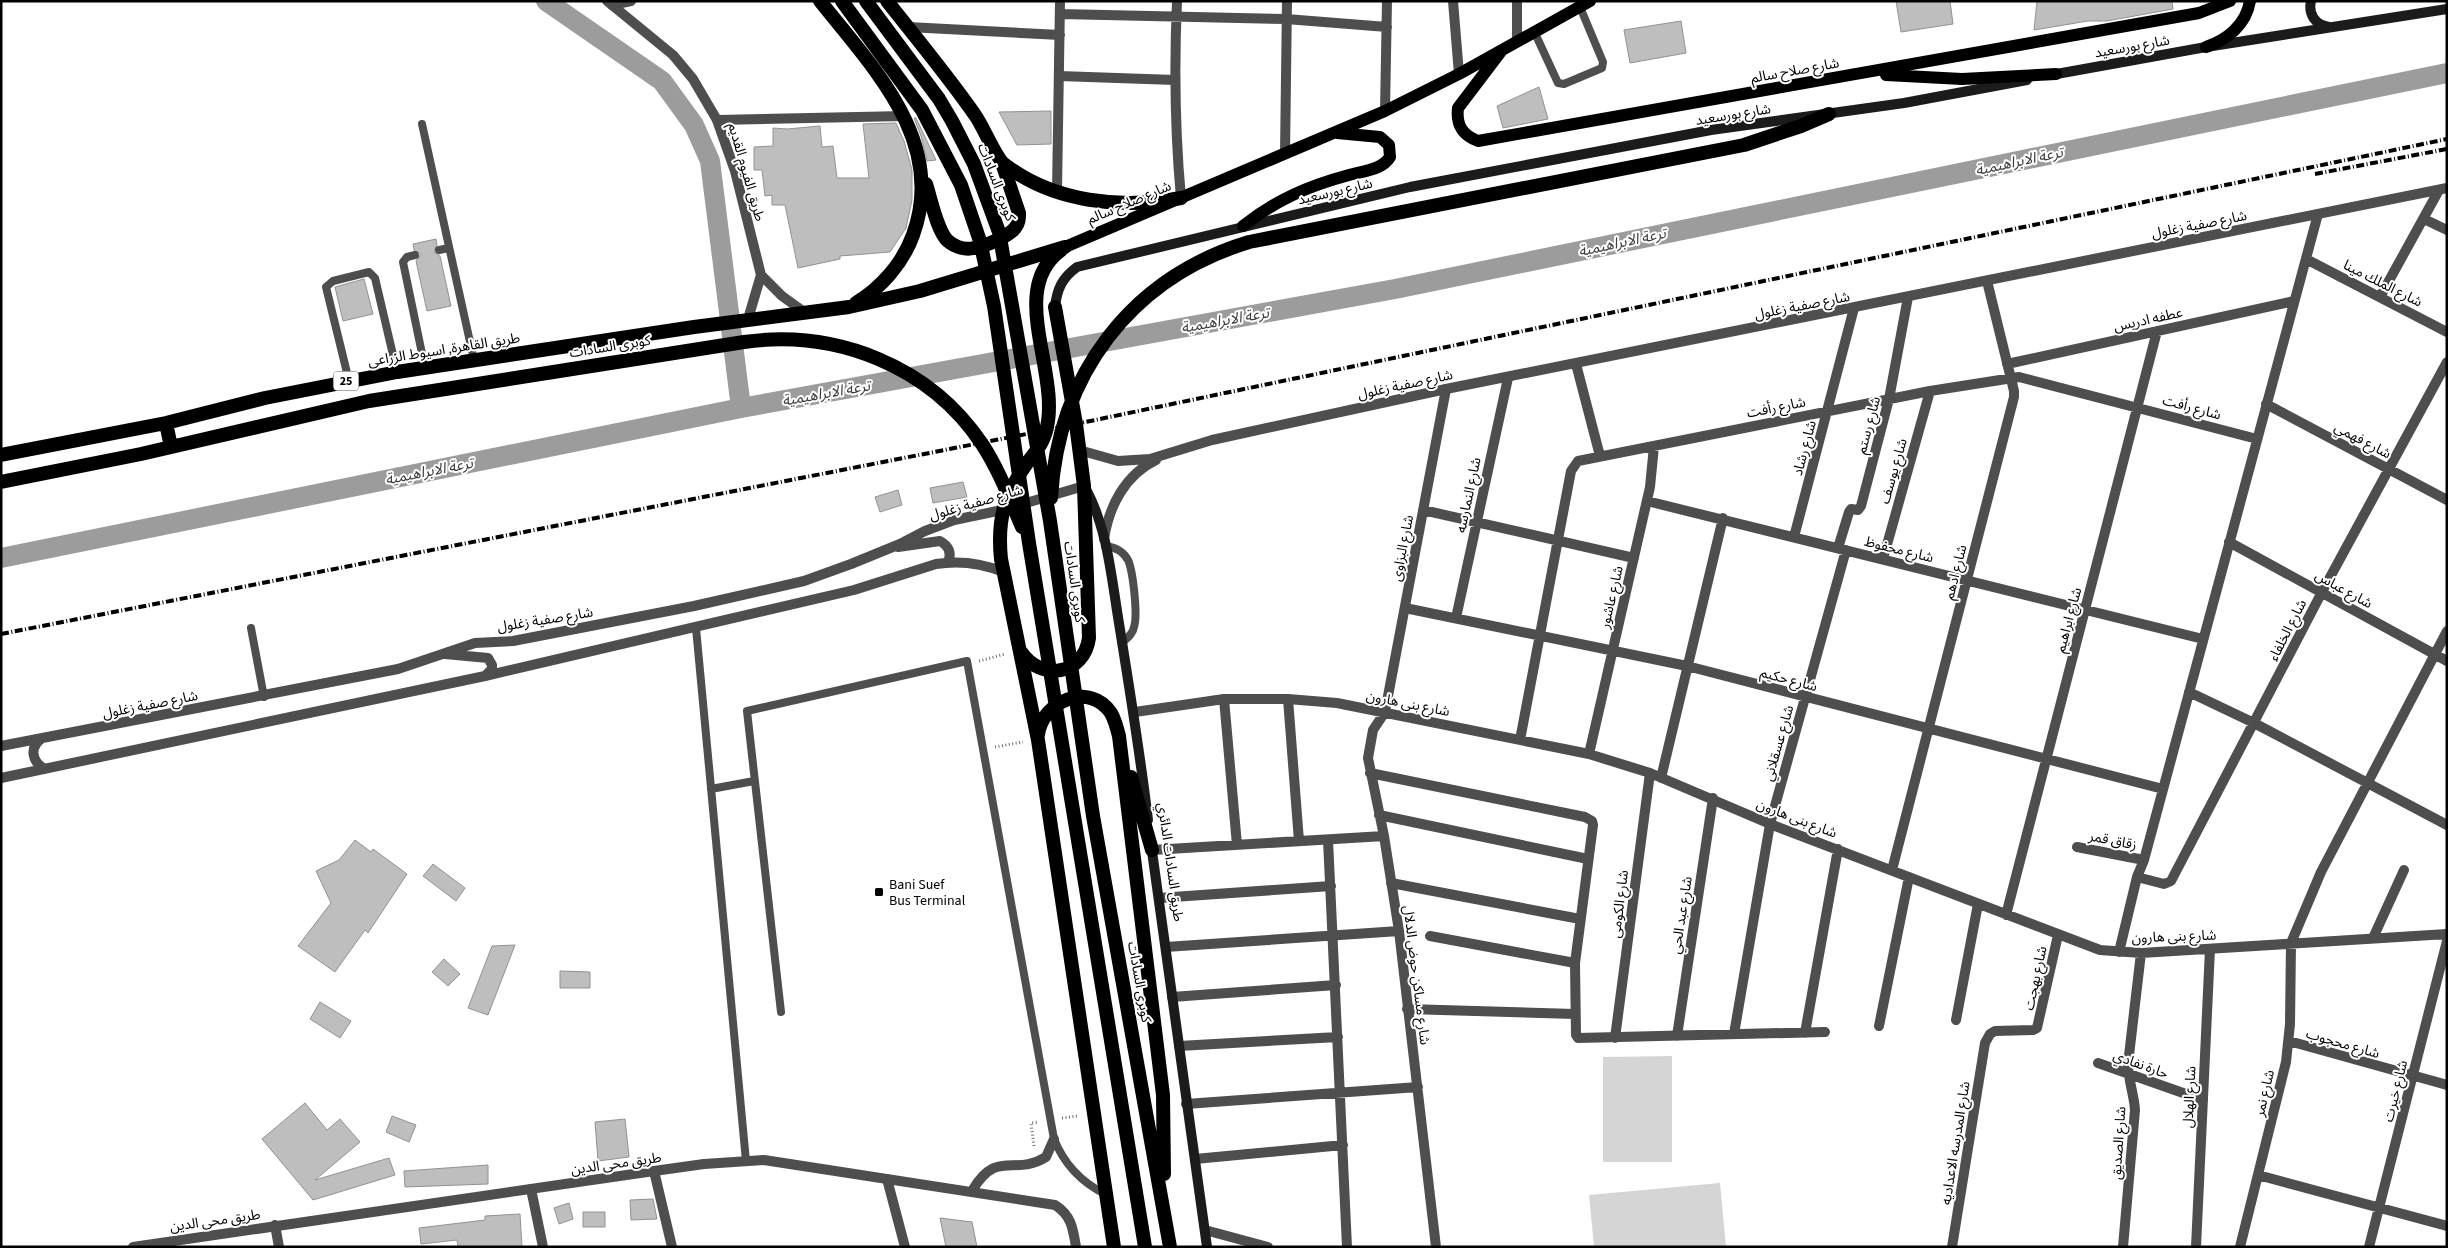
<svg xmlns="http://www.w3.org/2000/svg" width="2448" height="1248" font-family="'Source Sans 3','Noto Sans Arabic',sans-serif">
<rect width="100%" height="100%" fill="#fff"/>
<!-- green -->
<path fill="#d5d5d5" d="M1672 1056V1162H1603V1057Z
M1720 1183 1726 1247H1594L1589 1195Z"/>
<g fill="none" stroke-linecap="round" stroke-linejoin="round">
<!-- canal -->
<path stroke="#9c9c9c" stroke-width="20" d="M546 1 662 81 694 125 710 161 741 408
M1 558 741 408 1395 289 2447 73"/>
</g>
<!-- building -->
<path fill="#bebebe" stroke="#929292" d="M1896 1H1950L1953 24 1901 32Z
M2037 1H2172L2173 9 2107 21H2088L2034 30Z
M1681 21 1686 53 1630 63 1624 30Z
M1539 87 1548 119 1503 128 1497 106Z
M1051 111V144L1017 145 999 112Z
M914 118H916L936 160 927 161 921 136Z
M896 123 904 141 912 170V200L906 228 890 252 840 256V259L798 268 785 205H772V195L765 196 762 170H754V147L773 146V128L787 129 820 126 822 147 833 146 837 178H869L863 124Z
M436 239 437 245 434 252 440 256 451 306 427 311 416 261 421 254 414 250 413 244Z
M364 279 373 314 343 321 335 287Z
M963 482 967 497 933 503 930 488Z
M898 490 902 505 880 512 875 497Z
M355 840 371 852 373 849 407 874 368 933 365 930 335 972 298 946 331 903 316 871 339 860Z
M433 864 465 888 456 901 423 876Z
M515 945 488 1015 468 1008 492 946Z
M444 959 460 974 448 986 432 972Z
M560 971 590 972V988H560Z
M320 1002 351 1021 340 1038 310 1019Z
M305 1103 327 1130 340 1119 360 1142 315 1180 389 1158 395 1175 313 1200 262 1139Z
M392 1116 416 1125 409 1142 386 1132Z
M625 1119 629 1157 598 1161 595 1122Z
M488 1165V1184L405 1187 404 1171Z
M653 1199 657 1219 631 1220 630 1200Z
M569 1203 573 1219 559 1224 554 1208Z
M583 1212H605V1227H583Z
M520 1214 522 1247H458L457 1240 421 1244 419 1228 485 1220V1216Z
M940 1218 972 1222 977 1247H946Z"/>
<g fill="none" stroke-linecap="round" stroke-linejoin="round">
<!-- path -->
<path stroke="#707070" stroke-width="3" stroke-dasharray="1 2.5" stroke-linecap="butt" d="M979 661 1005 654
M995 747 1023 742
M1062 1118 1078 1116
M1034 1146 1031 1123 1039 1122"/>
<!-- service -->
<path stroke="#4e4e4e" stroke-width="8" d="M1534 31 1558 83 1564 84 1602 68 1603 62 1580 7
M422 124 474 360
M439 250 449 248
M415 255 407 257 403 262 425 368
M349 381 326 287 333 281 369 272 375 278 397 372
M1105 546C1115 547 1123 551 1128 560 1133 571 1138 615 1134 627 1133 634 1127 638 1122 643
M251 628 264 697
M696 628 746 1161
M711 789 754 781
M781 1012 747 711 967 661 1054 1139C1064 1164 1081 1182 1105 1194"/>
<!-- minor -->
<path stroke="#4e4e4e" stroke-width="10" d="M1177 1C1174 67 1175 132 1181 198
M1453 1 1459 74
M612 5 631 1
M1060 14 1286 19 1387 27
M908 27 1060 35
M1517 41V1
M1059 76 1175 80
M1385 111 1387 1
M717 120 905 116
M1285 154 1287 1
M1057 191 1060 1
M2424 219 2447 230
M2306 259 2447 332
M2380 297 2439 190
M1576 364 1600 456
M2007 364 2294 301
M2266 404 2447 500
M1647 501 2203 639
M1423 510 1634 558
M1794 537 1854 308
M2229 542 2447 661
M1838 548 1849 512 1851 509 1858 510 1861 506 1889 399 1908 297
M1883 559 1930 391
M1405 608 1687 666 2163 789
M1456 618 1508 378
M2189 692 2254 723 2447 825
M1224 699 1237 845
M1288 699 1299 841
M1135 712 1224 699H1288L1337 703 1589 754 1650 773 1770 824 2100 950 2141 953 2447 934
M1520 740 1571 471 1578 461 1930 391 2019 377 2257 439
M1589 754 1650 487 1654 446
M1370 773 1585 817 1592 821 1593 825 1575 963 1576 1035 1578 1038 1825 1032
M1661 778 1723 518
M1379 815 1588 859
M1328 840 1347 1247
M2077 847 2144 860
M1152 850 1384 836
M1892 870 2014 397V391L1987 281
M2137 877 2164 884 2171 881 2322 592 2447 362
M1391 883 1580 919
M1159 898 1331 886
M2006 915 2157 331
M1430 936 1575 963
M2373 938 2404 870
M1166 947 1399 931
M2119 952 2137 877 2144 860 2318 214
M1172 997 1336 985
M1407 1009 1575 1014
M1956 1020 1978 904
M1879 1026 1909 877
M1805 1033 1838 849
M1734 1034 1770 824 1846 550
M1677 1036 1713 798
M1615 1038 1650 773
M2289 1041 2447 1085
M1179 1046 1338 1037
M2098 1063 2203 1100
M1186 1104 1418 1087
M1195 1159 1343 1145
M654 1171 672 1247
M2258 1175 2447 1226
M887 1179 905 1247
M531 1189 543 1247
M275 1225 279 1247
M1205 1230 1268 1247
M1436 1247 1399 931 1384 836 1368 758 1373 730 1385 712 1446 389
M1952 1247 1985 1043 1990 1034 1995 1031 2033 1030 2037 1028 2058 935
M2123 1247 2135 1110C2134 1094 2128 1080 2128 1064L2141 953
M2196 1247 2210 949
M2240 1247 2286 1062 2290 1024 2291 943 2321 872 2447 631
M2369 1247 2447 941"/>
<!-- tertiary -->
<path stroke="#4e4e4e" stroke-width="10" d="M607 1 673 55 693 79 717 120 735 171 761 275 748 319
M761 275 782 296 807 314
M1079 450 1118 461 1150 459 1212 440 1446 389 2447 188
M1104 539C1109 506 1125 475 1156 460
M898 547 940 541C949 546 952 553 948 562
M445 654 488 658 492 665V669L485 676
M41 739C29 748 32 762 45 769
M1 746 398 669 475 643 513 641 694 606 804 581 851 564 900 544 925 531 954 520 1002 510 1084 486
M1 778 485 676 854 590 936 564C960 560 981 563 1004 572
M972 1191C997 1148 1014 1177 1046 1157L1054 1139
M133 1247 654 1171 704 1164 764 1160 1055 1205C1071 1215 1073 1228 1076 1247"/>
<!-- secondary -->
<path stroke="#1b1b1b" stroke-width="10" d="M2311 1C2308 14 2315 25 2329 27
M2051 75 2206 47 2447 9
M1055 307C1057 289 1062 278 1077 267L1410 187 1711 130 1904 103 2027 80
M1086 489C1107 528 1111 574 1118 617 1129 685 1140 752 1148 820
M1151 844 1207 1247"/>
<!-- primary -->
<path stroke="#000" stroke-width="12" d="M2206 47C2227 40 2246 25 2250 1
M1502 50 1458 108C1456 125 1462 135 1478 141L2199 13 2230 1
M1886 75 1962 79 2056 74
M1243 226C1276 200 1308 186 1349 175 1363 171 1382 170 1390 157L1389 145 1380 137 1337 133
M1065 247 1385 111 1459 74 1590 1"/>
<!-- trunk -->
<path stroke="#000" stroke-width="14" d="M820 1C874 69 947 142 913 235 903 263 881 288 856 303
M842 1 922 110 961 185 980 241 994 306 1029 543 1145 1247
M866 1 939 99 952 121 974 164 999 232 1050 521 1093 816 1170 1247
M887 1C917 39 948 76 975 115 983 126 996 158 1004 164 1054 203 1122 209 1181 198
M926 184C931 199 937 231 948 241 955 247 965 250 974 248 985 246 1008 237 1015 228 1019 223 1019 219 1019 213L1002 163
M1061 250C1006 290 1062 374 1046 431 1043 443 1035 453 1027 463 1004 496 997 519 1001 559L1038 740 1114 1247
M166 423 171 447
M1 455 166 423 265 398 397 372 694 327 849 307 920 291 1065 247
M1 482 141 454 369 401 744 342C836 329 930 366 982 444 999 470 1010 499 1022 527
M1051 498C1058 374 1131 278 1249 242L1744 145 1801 126 1829 114
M1021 652C1041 682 1084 675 1089 638L1084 486 1076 424 1055 307
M1038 735C1042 701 1090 681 1111 713 1115 720 1117 728 1119 736L1163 1095 1164 1174
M1131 777 1152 850"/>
<!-- rail -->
<path stroke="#000" stroke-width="4" stroke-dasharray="8 2.5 1 2.5" stroke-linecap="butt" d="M2315 174 2447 149
M1 634 1047 430 2447 139"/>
</g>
<!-- markers -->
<rect fill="#000" stroke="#fff" stroke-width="2" x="874" y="887" width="10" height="10" rx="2.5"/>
<g text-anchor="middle" stroke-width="4" stroke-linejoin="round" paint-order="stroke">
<!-- shield labels -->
<rect fill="#fff" stroke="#4c4c4c" stroke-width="1" x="333.5" y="371.5" width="25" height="19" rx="4"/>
<g font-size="12" font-weight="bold" fill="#000">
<text x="346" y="385">25</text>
</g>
<!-- street labels -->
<g font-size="14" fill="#000" stroke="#fff">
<text transform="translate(2132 46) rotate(-10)" y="5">شارع بورسعيد</text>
<text transform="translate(1795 70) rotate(-10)" y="5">شارع صلاح سالم</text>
<text transform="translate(1733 114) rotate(-9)" y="5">شارع بورسعيد</text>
<text transform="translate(747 172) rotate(74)" y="5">طريق الفيوم القديم</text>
<text transform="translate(997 182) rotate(69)" y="5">كوبرى السادات</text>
<text transform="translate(1335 191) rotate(-13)" y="5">شارع بورسعيد</text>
<text transform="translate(1129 202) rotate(-23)" y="5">شارع صلاح سالم</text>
<text transform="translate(2199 224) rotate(-11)" y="5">شارع صفية زغلول</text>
<text transform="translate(2383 283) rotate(27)" y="5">شارع الملك مينا</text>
<text transform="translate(1802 305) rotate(-11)" y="5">شارع صفية زغلول</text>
<text transform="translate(2148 319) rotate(-12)" y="5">عطفه ادريس</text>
<text transform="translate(610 346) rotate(-9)" y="5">كوبرى السادات</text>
<text transform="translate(444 349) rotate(-9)" y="5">طريق القاهرة, اسيوط الزراعى</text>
<text transform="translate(1405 384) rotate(-12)" y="5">شارع صفية زغلول</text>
<text transform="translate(1776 407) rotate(-11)" y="5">شارع رأفت</text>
<text transform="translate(2192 407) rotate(15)" y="5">شارع رأفت</text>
<text transform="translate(1868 425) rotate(-75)" y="5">شارع رستم</text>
<text transform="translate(2363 440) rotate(28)" y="5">شارع فهمي</text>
<text transform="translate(1804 448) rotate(-75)" y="5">شارع رشاد</text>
<text transform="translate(1893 471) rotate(-74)" y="5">شارع يوسف</text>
<text transform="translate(1468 495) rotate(-78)" y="5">شارع النمارسه</text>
<text transform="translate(976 502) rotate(-16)" y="5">شارع صفية زغلول</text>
<text transform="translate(1402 548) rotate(-79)" y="5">شارع البزاوى</text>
<text transform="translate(1899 549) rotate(14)" y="5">شارع محفوظ</text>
<text transform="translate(1955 572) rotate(-76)" y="5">شارع ادهم</text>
<text transform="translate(1075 582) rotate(82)" y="5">كوبرى السادات</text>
<text transform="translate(2344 589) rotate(29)" y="5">شارع عباس</text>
<text transform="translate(1611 597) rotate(-77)" y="5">شارع عاشور</text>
<text transform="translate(545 619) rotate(-9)" y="5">شارع صفية زغلول</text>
<text transform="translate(2068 620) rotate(-75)" y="5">شارع ابراهيم</text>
<text transform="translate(2287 630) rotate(-63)" y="5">شارع الخلفاء</text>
<text transform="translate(1789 679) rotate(15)" y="5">شارع حكيم</text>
<text transform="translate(1408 703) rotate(11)" y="5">شارع بنى هارون</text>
<text transform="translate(150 704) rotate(-11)" y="5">شارع صفية زغلول</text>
<text transform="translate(1778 743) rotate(-74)" y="5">شارع عسقلاني</text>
<text transform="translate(1797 818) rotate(21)" y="5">شارع بنى هارون</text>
<text transform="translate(2113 840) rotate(11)" y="5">زقاق قمر</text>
<text transform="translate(1171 862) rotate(82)" y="5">طريق السادات الدائري</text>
<text transform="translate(1619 904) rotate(-83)" y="5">شارع الكومى</text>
<text transform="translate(1681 915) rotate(-81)" y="5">شارع عبد الحي</text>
<text transform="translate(2174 936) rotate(-2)" y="5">شارع بنى هارون</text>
<text transform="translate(1417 975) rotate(83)" y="5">شارع مساكن حوض الدلال</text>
<text transform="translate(2035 978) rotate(-78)" y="5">شارع بهجت</text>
<text transform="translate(1140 982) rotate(80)" y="5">كوبرى السادات</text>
<text transform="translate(2343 1043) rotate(16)" y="5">شارع محجوب</text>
<text transform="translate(2141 1064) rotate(20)" y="5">حارة نفادي</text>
<text transform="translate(2395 1091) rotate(-76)" y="5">شارع خيرت</text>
<text transform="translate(2264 1093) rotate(-77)" y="5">شارع نمر</text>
<text transform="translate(2189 1097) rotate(-87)" y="5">شارع الهلال</text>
<text transform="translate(1955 1143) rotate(-81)" y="5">شارع المدرسه الاعداديه</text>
<text transform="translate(2118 1143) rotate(-86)" y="5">شارع الصديق</text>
<text transform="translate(616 1163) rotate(-8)" y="5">طريق محى الدين</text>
<text transform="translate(215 1220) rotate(-8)" y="5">طريق محى الدين</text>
</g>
<!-- poi labels -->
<g font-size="14" fill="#000" stroke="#fff" text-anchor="start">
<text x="889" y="889">Bani Suef<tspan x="889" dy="16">Bus Terminal</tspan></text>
</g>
<!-- water labels -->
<g font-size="15" font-style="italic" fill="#3d3d3d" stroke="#fff">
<text transform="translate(2019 161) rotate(-12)" y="5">ترعة الابراهيمية</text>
<text transform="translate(1622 242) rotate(-12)" y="5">ترعة الابراهيمية</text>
<text transform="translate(1225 320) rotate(-10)" y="5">ترعة الابراهيمية</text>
<text transform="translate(826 393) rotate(-10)" y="5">ترعة الابراهيمية</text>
<text transform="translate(429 471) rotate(-11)" y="5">ترعة الابراهيمية</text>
</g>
</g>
<!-- border -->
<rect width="2448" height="1248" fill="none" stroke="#000000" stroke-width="5"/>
</svg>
